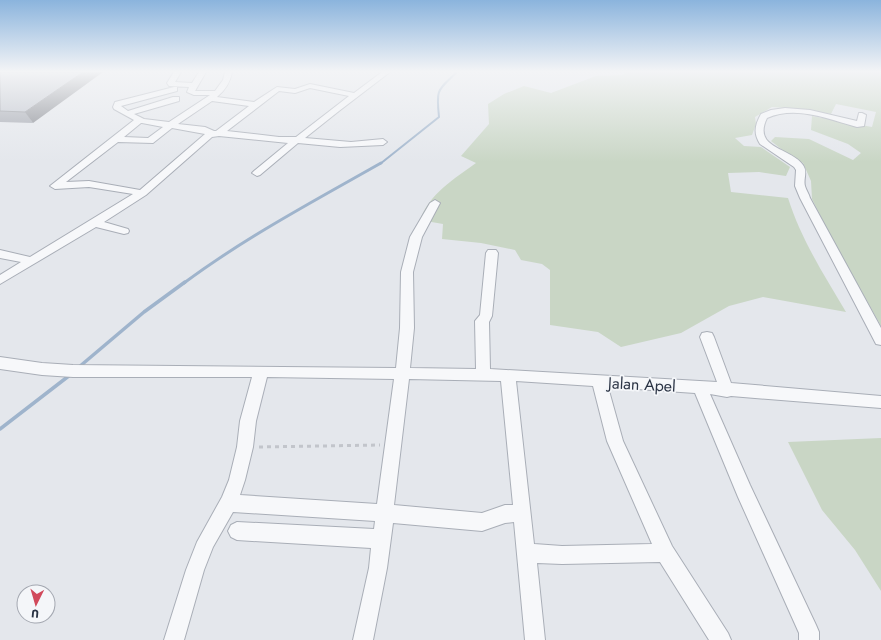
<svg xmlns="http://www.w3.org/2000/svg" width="881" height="640" font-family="Jost,sans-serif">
<rect width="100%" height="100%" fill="#e4e7ec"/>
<!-- green -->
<path fill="#c9d6c5" d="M626 72H881V326L831 237 812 199 811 181 803 163 785 152 771 141 775 137 809 139 853 160 861 153 848 144 811 130 812 116 872 127 876 112 836 104 831 114 800 109 772 107 755 117 756 124 752 135 735 138 744 146 761 147 790 167 786 176 759 172 728 173 731 192 788 198C801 239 824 275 846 312L763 297 729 306 681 333 621 347 598 332 550 325V270L542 264 521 260 515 250 481 243 442 239 443 224 420 220C429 194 454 179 476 163L461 156 489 124 488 104 504 94 524 86 551 93 596 76 623 75Z
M881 438V591L855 550 822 510 788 442Z"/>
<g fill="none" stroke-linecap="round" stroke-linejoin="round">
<!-- stream-far2 -->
<path stroke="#9fb4cc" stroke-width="2" d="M380 164 439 117C436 89 437 91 457 72"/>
<!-- stream-far1 -->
<path stroke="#9fb4cc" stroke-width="3" d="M184 283C246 237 314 201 381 163"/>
<!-- stream -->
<path stroke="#9fb4cc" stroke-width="3.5" d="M79 367 144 312 185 282
M0 429 70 375"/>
<!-- street casing -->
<g stroke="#a9aeb7" stroke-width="2">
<path id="street" d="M174 72H181L175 82 192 83 199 72H206L195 91H215L223 80 225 72H232C230 83 225 90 217 97L254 102 277 87 295 89 310 84 354 93 382 72H390L339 111 305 138 351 142 383 139 387 142 383 145 340 147 298 143 260 175 257 176 252 173 254 171 288 143 219 136 212 137 146 195 104 222 128 229 129 231 128 233 124 234 96 227 0 284V275L21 262 0 258V250L30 257 133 194 89 187 55 189 50 186 134 120 114 109 113 107 115 102 174 87H177V91L121 106 128 111 173 97H179V101L134 114 144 119 169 122 210 95H194L187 92 189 87 169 86 167 83ZM310 88 349 96 296 137H279L227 131 279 91 295 93ZM212 101 249 106 216 131H214L205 127 178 124ZM141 123H142L163 127 148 138 124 137ZM172 128 205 134 140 190 89 181 66 182 118 142 153 143Z
M785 108 810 110 857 121 859 113H862L866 115 864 126 857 127C828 119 796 105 767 118 752 149 790 147 803 165 808 172 803 179 805 186 806 190 809 194 810 198L881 328V345L876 344 800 198 795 186 796 170 794 167 760 144C753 133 755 125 761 114L771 110Z
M435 200 440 203 422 237 413 272 414 328 410 368 476 369 475 321 480 315 486 253 488 250H496L498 253 492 316 489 322 490 369 717 382 700 337 702 333 707 332 712 333 714 337 731 383 881 396V408L731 396 727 397 710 394 750 485 816 625 819 632V640H799V633L738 497 695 393 608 387 623 441 672 546 728 633 731 640H709L660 562 562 564 537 563 545 640H525L514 522 505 523 482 531 393 523 387 568 373 640H353L369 568 371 548 237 540 231 537 228 531 231 525 237 522 374 529 375 521 233 512 213 547 204 570 184 640H164L186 570 197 542 222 497 229 480 237 447 240 421 252 377H73L42 375 0 369V357L42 363 73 365 396 368 400 328 401 272 410 237 430 203ZM267 377 394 379 377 504 240 495 245 480 253 447 256 421ZM409 379 501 381 513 505H505L482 513 394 505ZM516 381 593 386 607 441 652 544 562 546 534 544Z"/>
</g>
<!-- path -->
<path stroke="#c2c5cb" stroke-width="3" stroke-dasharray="4 4" stroke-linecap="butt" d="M259 447 380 445"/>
<!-- street -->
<use href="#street" fill="#f7f8fa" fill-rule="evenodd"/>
</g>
<!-- wall -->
<path fill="#a1a5ae" d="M0 72 33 123 0 122Z"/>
<!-- shaded-wall -->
<path fill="#83868d" d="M83 72H103L33 123 25 112Z"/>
<!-- building -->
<path fill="#bbc0ca" stroke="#83868d" d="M0 72H83L25 112 0 111Z"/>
<!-- sky -->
<linearGradient id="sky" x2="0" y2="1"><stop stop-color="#8bb4dd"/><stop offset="0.44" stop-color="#f3f4f6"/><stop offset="1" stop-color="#f3f4f6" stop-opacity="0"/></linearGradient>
<rect width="881" height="162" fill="url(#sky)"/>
<g text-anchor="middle" stroke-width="3.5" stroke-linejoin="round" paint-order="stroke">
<!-- street labels -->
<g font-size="16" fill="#2b3445" stroke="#f4f6f9">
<text transform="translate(642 384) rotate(3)" y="6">Jalan Apel</text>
</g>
</g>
<!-- north arrow -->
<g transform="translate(36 604) rotate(185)"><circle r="19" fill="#f4f6f9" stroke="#a4a8b1"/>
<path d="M0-3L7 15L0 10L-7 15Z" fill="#d1495b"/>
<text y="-6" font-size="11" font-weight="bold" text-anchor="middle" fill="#2b3445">U</text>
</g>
</svg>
